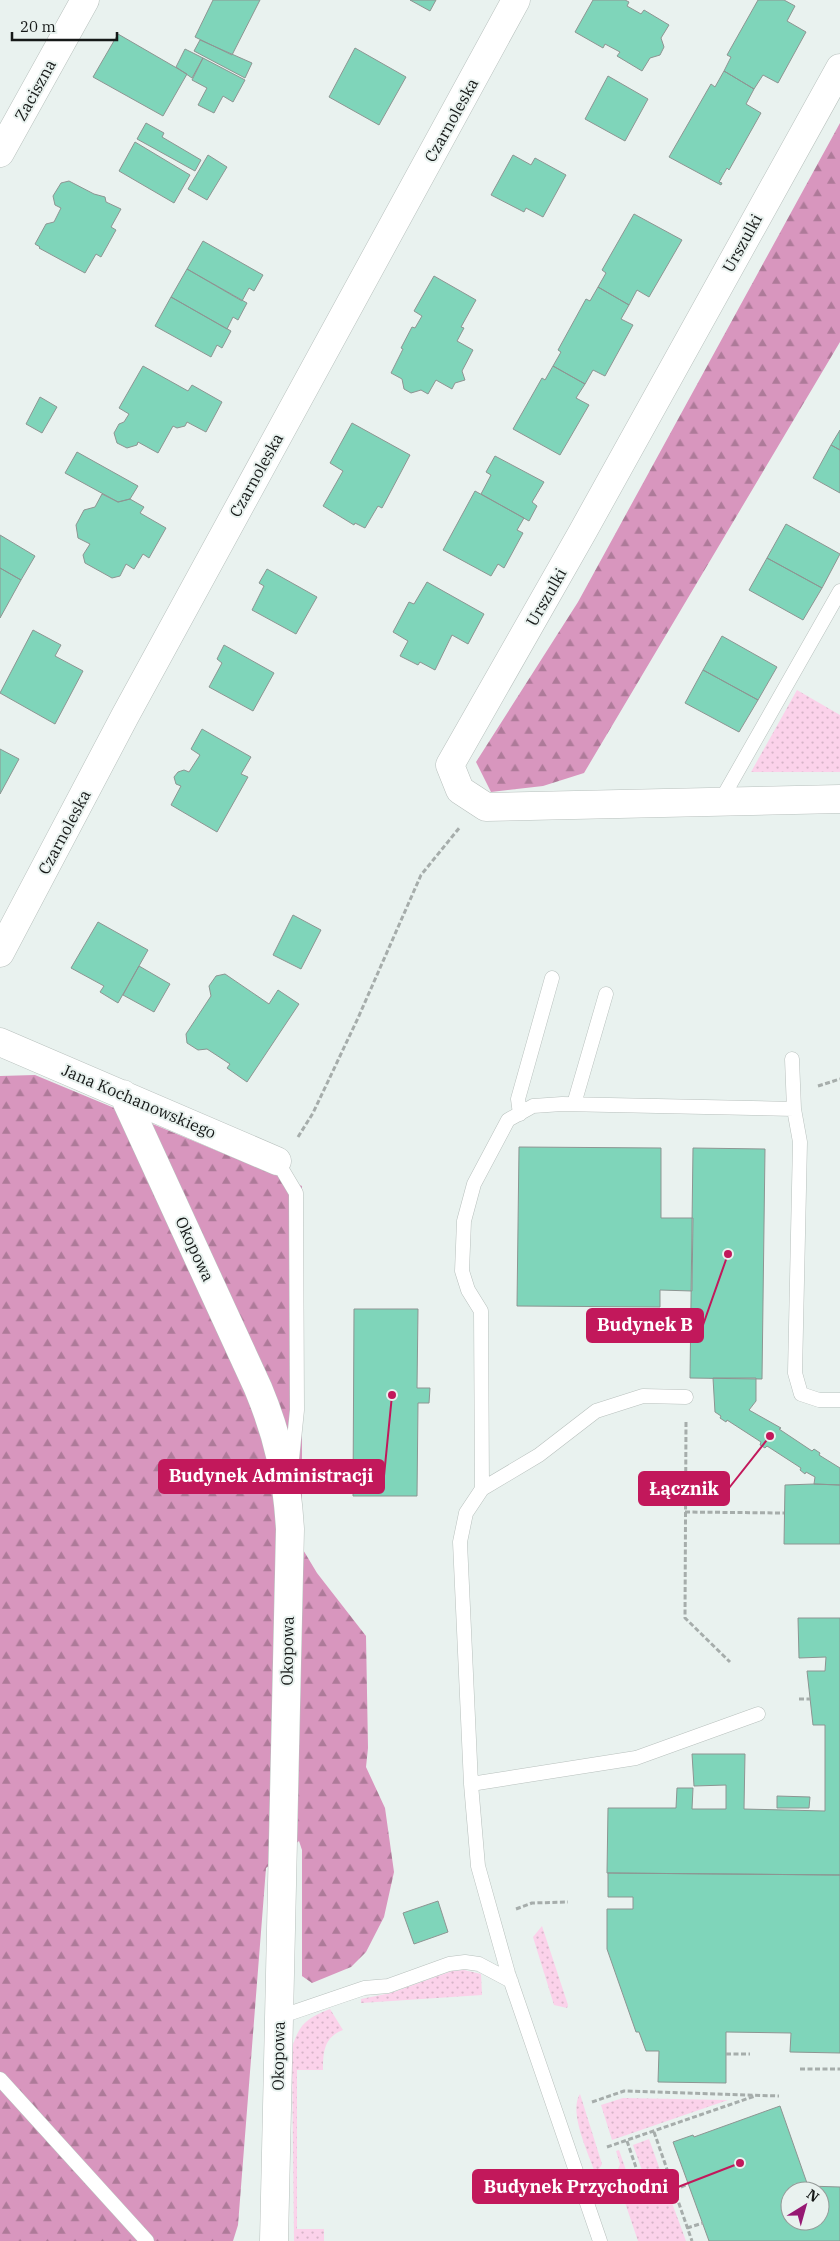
<svg xmlns="http://www.w3.org/2000/svg" width="840" height="2241" font-family="'IBM Plex Serif',serif">
<defs>
<pattern id="grass-dots" width="8" height="8" patternUnits="userSpaceOnUse" patternTransform="scale(1.25)"><rect width="8" height="8" fill="#fbd2ea"/><path d="M2 2h.1M6 6h.1" fill="none" stroke="#d6b4c8" stroke-width="1.8" stroke-linecap="round"/></pattern>
<pattern id="forest-firs" width="22" height="20" patternUnits="userSpaceOnUse" patternTransform="scale(1.25)"><rect width="22" height="20" fill="#d896be"/><path d="M5 1l3.5 6h-7zM16 11l3.5 6h-7z" fill="#ae7a99"/></pattern>
</defs>
<rect width="100%" height="100%" fill="#e9f2ef"/>
<!-- grass -->
<path fill="url(#grass-dots)" d="M797 690 840 715V772H751Z
M542 1926 568 2005 567 2008 554 2005 533 1937Z
M464 1970 481 1974 482 1995 361 2003V1999L391 1993 452 1971Z
M330 2009 343 2030C324 2037 323 2052 323 2070H297V2229H324V2241H294L292 2048C299 2024 307 2018 330 2009Z
M580 2094 602 2164 596 2175C589 2155 568 2112 580 2094Z
M623 2098 728 2100 612 2140 601 2105Z
M649 2139 664 2181 648 2187 633 2145Z
M619 2150 637 2202 668 2192 686 2241H638L616 2176 620 2164 616 2151Z"/>
<!-- forest -->
<path fill="url(#forest-firs)" d="M840 123V342L584 773 543 786 491 792 476 762 578 602Z
M35 1075 302 1186V1548L317 1573 366 1636 368 1748 366 1767 385 1808 394 1872 384 1917 366 1952 351 1967 312 1983 302 1976V1850L299 1841 266 1868 238 2225 233 2241H0V1076Z"/>
<!-- building -->
<path fill="#7fd5ba" stroke="#8d9592" fill-rule="evenodd" d="M213 0H260L232 55 195 37Z
M410 0H436L430 11Z
M593 0H625L629 2 627 6 641 14 644 10 669 25 661 38 664 47 660 55 650 58 642 71 617 56 620 52 605 44 603 48 575 32Z
M758 0H784L795 6 787 21 806 32 778 83 763 75 754 89 724 71 731 57 727 55Z
M118 34 187 74 163 116 93 77Z
M200 40 252 63 245 78 194 51Z
M355 48 406 77 379 125 329 97Z
M185 49 203 58 192 78 176 67Z
M203 58 245 80 233 102 223 96 214 113 198 105 207 88 192 80Z
M724 71 754 89 746 104 761 113 729 170 727 168 719 182 722 183 721 185 669 157 711 84 715 87Z
M608 76 648 99 625 141 585 119Z
M146 123 164 133 162 137 201 160 195 171 137 139Z
M135 142 190 175 174 203 119 171Z
M208 155 227 167 207 200 188 189Z
M513 155 531 165 535 158 566 175 543 217 526 208 524 212 491 195Z
M69 181 94 194 105 197 106 202 121 209 111 227 116 230 101 257 96 254 85 273 39 248 40 247 35 244 46 224 54 222 61 208 55 205 53 196 61 183Z
M634 214 682 240 649 297 637 290 629 305 598 287 606 273 602 270Z
M203 241 263 275 254 291 249 288 242 301 187 269Z
M187 269 247 303 238 320 233 317 227 329 171 297Z
M434 276 476 300 461 327 464 328 457 341 473 350 462 371 465 380 455 383 452 389 436 380 428 394 421 390 411 393 404 389 402 379 391 373 403 349 401 348 412 327 415 328 422 316 414 311Z
M598 287 629 305 621 319 633 325 605 376 593 370 585 384 553 366 561 352 558 350 586 299 590 301Z
M171 297 231 331 222 348 217 345 211 357 155 326Z
M143 366 188 391 192 385 222 402 206 432 187 422 185 426 177 428 173 426 158 453 138 442 137 445 127 448 117 443 114 433 119 424 124 422 129 414 119 408Z
M553 366 585 384 576 398 589 405 560 455 513 429 542 378 545 380Z
M40 397 57 407 42 433 26 424Z
M352 423 410 455 382 508 378 506 365 528 355 523 354 525 323 506 343 471 330 463Z
M840 430V450L831 445Z
M831 445 840 450V493L813 478Z
M77 452 138 486 130 499 118 502 65 473Z
M495 456 544 482 532 502 537 506 529 521 481 494 491 475 486 472Z
M475 491 524 518 517 530 523 533 504 568 498 564 491 576 443 550Z
M102 494 118 502 130 499 144 507 140 513 166 528 149 558 143 554 134 569 126 564 120 576 112 578 85 563 83 555 90 544 78 538 76 525 84 510 95 507Z
M786 524 840 554 822 588 767 558Z
M0 535 35 556 21 580 0 568Z
M767 558 822 588 803 620 749 590Z
M0 568 21 580 0 618Z
M267 569 317 597 296 634 252 610 264 586 259 583Z
M427 582 484 614 468 644 452 635 435 670 420 662 418 665 400 656 408 641 393 632 409 602 414 604Z
M33 630 61 645 55 656 83 671 55 724 0 693Z
M722 636 777 667 758 700 703 670Z
M224 645 274 673 253 711 209 687 222 663 217 659Z
M703 670 758 700 739 732 685 703Z
M202 729 251 757 241 774 248 777 217 832 171 805 181 786 176 784 174 777 178 772 184 770 189 772 200 755 191 749Z
M0 749 19 759 0 794Z
M293 915 321 930 301 969 273 955Z
M98 922 148 950 118 1003 100 992 104 986 71 968Z
M139 966 170 984 154 1012 123 995Z
M225 974 269 1004 278 990 299 1004 247 1082 227 1068 230 1064 207 1049 198 1050 187 1043 186 1034 211 996 209 986 216 976Z
M519 1147 661 1148V1218H693L692 1291 660 1290V1307L517 1306Z
M693 1148 765 1149 762 1379 690 1378Z
M354 1309H418L417 1388H430L429 1403H418L417 1496H353Z
M713 1378H756V1401L749 1410 781 1428 779 1429 812 1451 814 1449 820 1453 819 1455 840 1468V1485L814 1484 815 1477 806 1472 805 1474 800 1470 801 1468 767 1446 765 1448 760 1445 761 1442 727 1420 726 1422 720 1418 721 1416 715 1412Z
M814 1484 840 1485V1544H784L785 1485Z
M798 1618H840V1875L607 1873 608 1808H676L677 1788H693L692 1809H726V1785L694 1786 692 1754H745L744 1809 825 1811V1725H813L807 1671H825L826 1657 799 1658Z
M777 1796 810 1797 809 1808H777Z
M608 1873 840 1875V2053L790 2052 791 2033 726 2032V2083L658 2082 659 2051H646L639 2032H636L607 1949V1909H633V1897H608Z
M438 1901 448 1932 414 1944 403 1913Z
M780 2106 808 2186 840 2187V2241H709L673 2142 693 2135 694 2137ZM790 2191H820V2221H790Z"/>
<g fill="none" stroke-linecap="round" stroke-linejoin="round">
<!-- lane casing -->
<g stroke="#b8c0bd" stroke-width="15">
<path id="lane" d="M720 802 840 591
M792 1059 794 1109
M574 1104 606 994
M520 1114 518 1099 552 978
M277 1161 296 1193 297 1410 291 1469
M482 1489 539 1455 596 1411 643 1396 686 1397
M471 1784 636 1758 758 1714
M279 2017 364 1988 388 1986 449 1964 465 1962 479 1964 511 1981
M0 2079 147 2241
M600 2241 508 1973 478 1866 471 1784 460 1542 466 1513 482 1489 481 1311 468 1290 462 1271 464 1221 474 1184 508 1120 533 1106 562 1104 794 1109 800 1142 795 1373 801 1394 819 1400H840"/>
</g>
<!-- street casing -->
<g stroke="#b8c0bd" stroke-width="29">
<path id="street" d="M840 68 582 533 450 765 460 790 486 807 840 799
M0 153 85 0
M0 953 125 716 516 0
M0 1042 277 1161
M123 1094 258 1388C278 1436 287 1477 290 1529L274 2241"/>
</g>
<!-- path -->
<path stroke="#a6adab" stroke-width="3" stroke-dasharray="5 2.5" stroke-linecap="butt" d="M818 1086 840 1079
M298 1137 313 1113 358 1018 421 875 460 827
M686 1422 685 1618 730 1662
M685 1512 784 1513
M799 1699H810
M516 1909 532 1903 568 1902
M726 2054H750
M800 2069H840
M592 2102 624 2091 779 2096
M654 2132 692 2241
M627 2141 645 2194 672 2184
M607 2147 755 2096
M674 2190 688 2184
M687 2228 703 2223"/>
<!-- lane -->
<use href="#lane" stroke="#fff" stroke-width="14"/>
<!-- street -->
<use href="#street" stroke="#fff" stroke-width="28"/>
</g>
<g text-anchor="middle" stroke-width="4" stroke-linejoin="round" paint-order="stroke">
<!-- street labels -->
<g font-size="16" fill="#161918" stroke="#e9f2ef">
<text transform="translate(35 90) rotate(-61)" y="6">Zaciszna</text>
<text transform="translate(451 120) rotate(-61)" y="6">Czarnoleska</text>
<text transform="translate(742 243) rotate(-61)" y="6">Urszulki</text>
<text transform="translate(256 475) rotate(-61)" y="6">Czarnoleska</text>
<text transform="translate(546 597) rotate(-60)" y="6">Urszulki</text>
<text transform="translate(64 832) rotate(-62)" y="6">Czarnoleska</text>
<text transform="translate(139 1101) rotate(23)" y="6">Jana Kochanowskiego</text>
<text transform="translate(195 1249) rotate(65)" y="6">Okopowa</text>
<text transform="translate(287 1651) rotate(-89)" y="6">Okopowa</text>
<text transform="translate(278 2056) rotate(-89)" y="6">Okopowa</text>
</g>
</g>
<!-- callouts -->
<path fill="none" stroke="#c2185b" stroke-width="2" d="M728 1254L703 1325M392 1395L384 1476M770 1436L729 1488M740 2163L678 2187"/>
<g fill="#c2185b" stroke="#e9f2ef" stroke-width="2">
<circle cx="728" cy="1254" r="5"/>
<circle cx="392" cy="1395" r="5"/>
<circle cx="770" cy="1436" r="5"/>
<circle cx="740" cy="2163" r="5"/>
</g>
<g fill="#c2185b" stroke="#c2185b" stroke-width="2">
<rect x="587" y="1309" width="116" height="33" rx="5"/>
<rect x="159" y="1460" width="225" height="33" rx="5"/>
<rect x="639" y="1472" width="90" height="33" rx="5"/>
<rect x="473" y="2170" width="205" height="33" rx="5"/>
</g>
<g font-size="18" text-anchor="middle" font-weight="bold" fill="#fff">
<text x="645" y="1331">Budynek B</text>
<text x="271" y="1482">Budynek Administracji</text>
<text x="684" y="1495">Łącznik</text>
<text x="576" y="2193">Budynek Przychodni</text>
</g>
<!-- north arrow -->
<g transform="translate(805 2206) rotate(37)"><circle r="24" fill="#e9f2ef" stroke="#959b99"/>
<path d="M0-4L9 19L0 12L-9 19Z" fill="#961973"/>
<text y="-8" font-size="14" font-weight="bold" text-anchor="middle" fill="#161918">N</text>
</g>
<!-- scale -->
<path d="M12 32v8h105v-8" fill="none" stroke="#161918" stroke-width="2.5"/>
<text x="20" y="32" font-size="15" fill="#161918" stroke="#e9f2ef" stroke-width="4" paint-order="stroke">20 m</text>
</svg>
